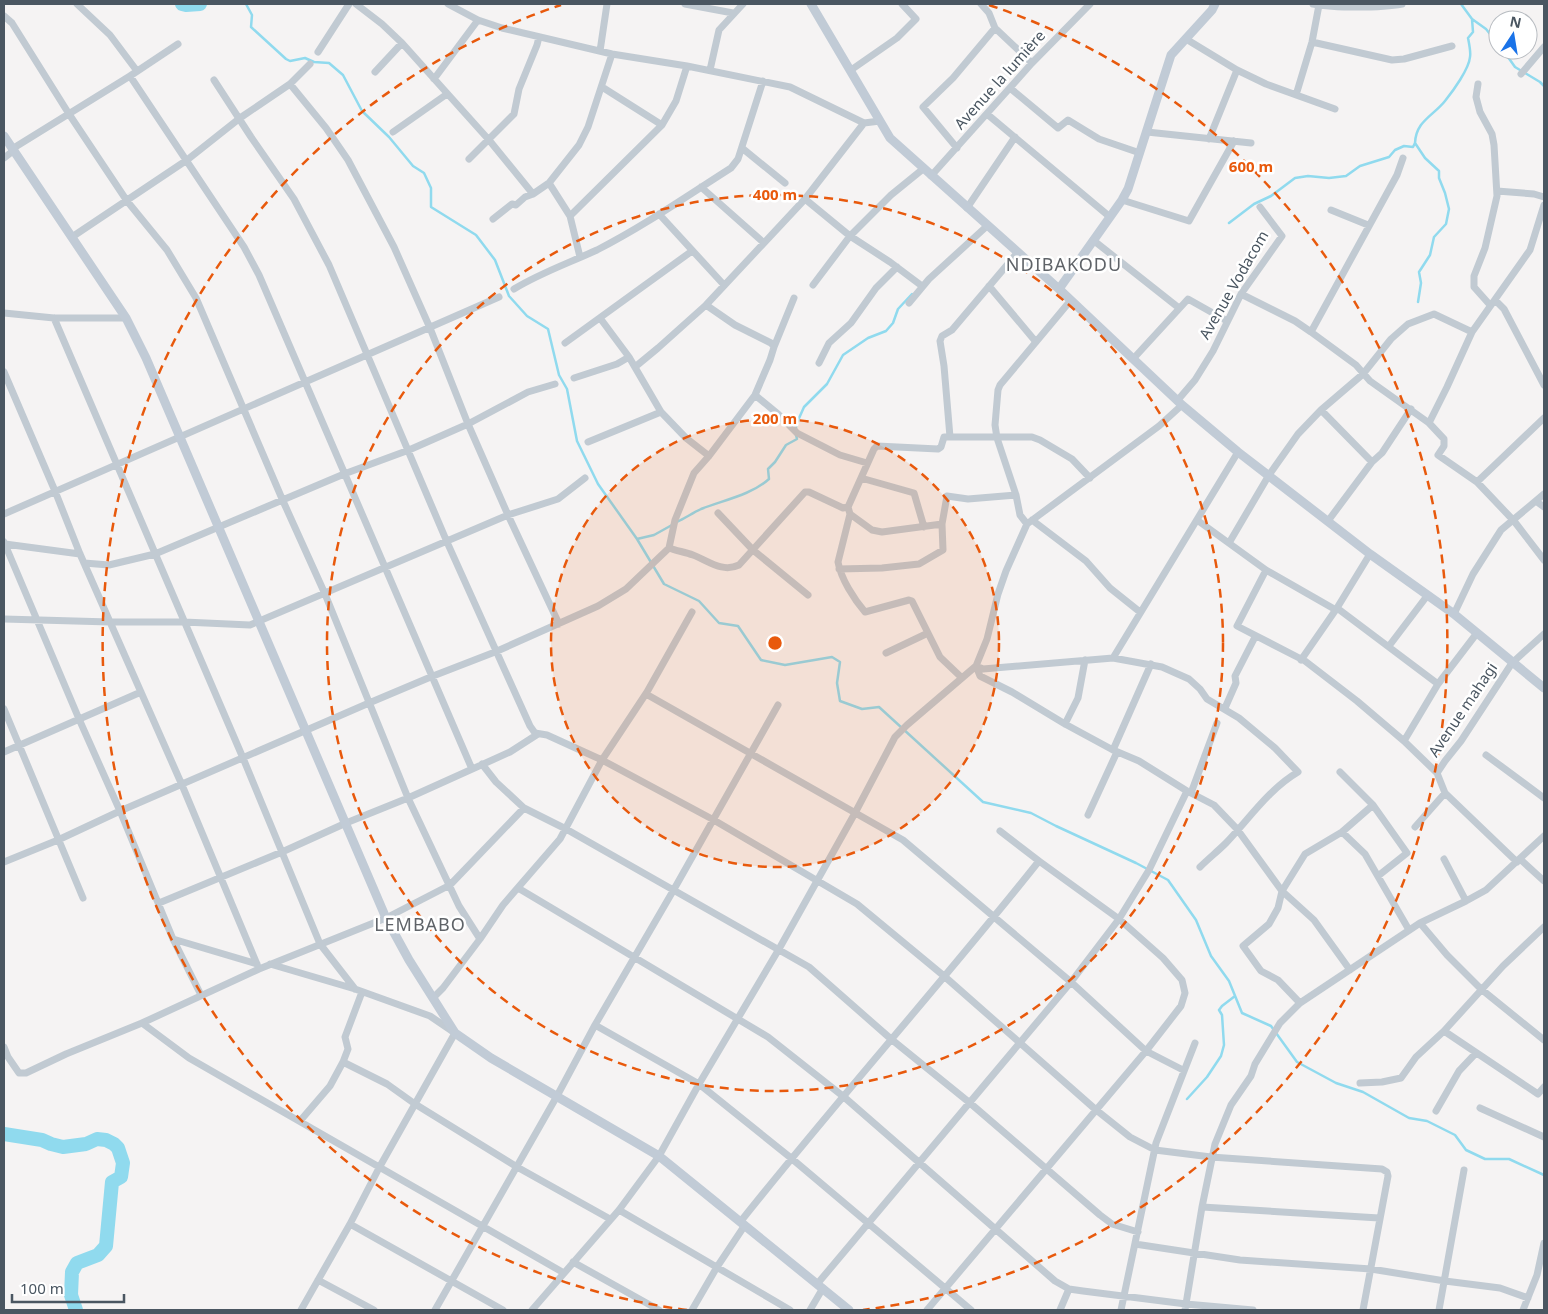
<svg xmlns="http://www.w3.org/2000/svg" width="1548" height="1314" font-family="'Noto Sans',sans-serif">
<rect width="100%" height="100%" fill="#f5f3f3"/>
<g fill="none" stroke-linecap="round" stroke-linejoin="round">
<!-- stream -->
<path stroke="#90daee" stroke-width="2.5" d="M246 4 252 15 251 27 286 59 290 61 305 58 314 62 329 63 343 75 362 111 389 137 413 166 424 173 431 188V207L476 235 495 260 509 296 527 316 548 329 559 375 567 389 577 441 598 484 637 539 664 584 699 601 719 623 738 626 761 660 785 665 832 657 840 662 837 683 840 701 862 709 879 707 983 802 1031 813 1056 826 1136 863 1168 880 1196 920 1211 956 1229 981 1242 1013 1271 1026 1297 1062 1336 1083 1363 1092 1409 1118 1427 1121 1455 1135 1466 1150 1485 1159H1509L1544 1175
M1461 4 1472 19 1486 29 1498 44
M1503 50 1515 67 1540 82 1544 86
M1229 223 1254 204 1271 196 1295 178 1308 176 1329 178 1346 176 1360 166 1389 157 1395 150 1404 146 1413 147 1415 143
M1418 302 1421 283 1419 272 1430 255 1434 237 1446 224 1449 209 1445 193 1439 178V171L1425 158 1415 143C1416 121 1433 116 1445 101 1453 91 1469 69 1470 57 1471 52 1469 43 1468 38L1473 32 1472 19
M796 430V425L804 407 827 384 843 355 868 338 886 331 893 323 898 309 912 294
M677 522C685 518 693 513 701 509 724 500 751 495 769 479L768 469 775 462 786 445 797 439 796 435
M637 539 654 535 672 525
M1187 1099 1207 1077 1221 1056 1224 1045 1222 1015 1219 1010 1222 1006 1235 996"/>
<!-- river -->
<path stroke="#90daee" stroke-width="14" d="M182 4 186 5 200 4
M4 1134 42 1140 51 1144 63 1147 86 1144 97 1139 106 1140 114 1144 118 1148 123 1163 121 1177 112 1182 106 1246 98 1255 77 1263 72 1272 71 1295 76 1310"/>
<!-- street -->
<path stroke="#c1cad2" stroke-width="7" d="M77 4 110 35 137 71
M356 4 382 24 402 43 489 140 533 194
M448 4 478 20 502 28 612 54 687 66 790 87 864 123 880 121
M685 4 733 13
M981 4 989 13 995 28 1032 63
M1313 4C1333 8 1382 8 1402 4
M4 16 12 23 69 114 127 201 167 250 196 298 283 501 325 594 408 798 459 906 480 939
M1186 39 1237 70 1266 84 1335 109
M1312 42 1392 60 1404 59 1452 46
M600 51 607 4
M318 52 349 4
M710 70 719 30 743 4
M851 70 897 38 916 19 902 4
M375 72 402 43
M1521 74 1544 47
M130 76 244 247 259 275 472 769
M434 79 478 20
M214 80 251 137 294 199 329 265 447 542 530 726 535 733 547 735 602 760 712 819 857 904 944 976 1095 1109 1130 1137 1155 1150 1211 1157 1382 1169 1387 1172 1388 1176 1363 1310
M290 84 326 128 348 160 394 247 430 328 468 424 508 515 559 624
M1478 84 1476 97 1480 112 1492 134 1494 145 1497 196 1485 248 1474 276V287L1490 305
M602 87 662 125
M1010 88 1058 128 1068 120 1099 139 1140 153
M1296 95 1312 42 1319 5
M987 114 1110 217
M393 132 447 94
M1147 132 1251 143
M1209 139 1237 70
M742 148 785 183
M957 148 923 107 953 78 995 28
M12 149 130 76 178 44
M4 158 13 151
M469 159 514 114 519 89 537 45 539 37
M931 176 1032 63 1090 4
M549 183 570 216 580 257
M701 187 764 243
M1497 191 1534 194 1544 197
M805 199 850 236 890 262 922 286
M1122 200 1189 221 1234 141
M967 208 1015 137
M1331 210 1368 225
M659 214 724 285
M570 216 662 125 676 101 687 66
M493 219 512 204 516 205 525 197 533 194 549 183 579 145 588 127 612 54
M72 237 187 160 240 118 290 84 310 64
M1093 240 1179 308
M813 285 850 236 891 195 923 169
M989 286 1036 342
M514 289C540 273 569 263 597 250 644 226 687 196 731 168L738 159 763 81
M1241 294 1295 321 1311 332 1356 365 1370 381 1429 423 1444 439V446L1438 455 1477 482 1514 521 1544 560
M1495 300 1504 309 1544 385
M909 303 929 279 987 226
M4 313 54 318H126
M54 318 243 758 320 944 355 989
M600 318 629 357 661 412 686 438 709 456
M1311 332 1397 175 1403 158
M565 343 692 251
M774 347 794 298
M1133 359 1188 299 1227 321
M819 363 829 343 851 323 876 288 897 267
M635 367 658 348 706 305 805 199 864 123
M4 372 55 491 80 554 182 785 259 969
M574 378 617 364 629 357
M755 395 778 414 797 433 840 455 867 463
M1177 401 1195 380 1213 351 1241 294 1282 236 1260 207
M1321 410 1372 462
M1429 423 1447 387 1472 332 1530 250 1544 205
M950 437 944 366 940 341 942 336 952 330 1018 252
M588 442 661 412
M861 478 914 493 924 527
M1477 482 1544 418
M1537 502 1544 507
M848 507 850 514 838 562C841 579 854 599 865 612L909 600 912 601 940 657 962 678
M718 513 753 550 808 595
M4 514 499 297
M850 514 872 530 882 532 942 524 947 496 968 499 1016 495
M1032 520 1086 561 1110 588 1140 612
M1197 520 1266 570 1336 610
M1328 521 1372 462 1382 453 1411 409
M1027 524 1020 515 1016 495 997 438 995 425 998 390 1000 385 1071 300
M4 542 79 719 120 811 173 939 201 995
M1229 543 1269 475 1298 434 1321 410 1363 374 1391 339 1408 324 1434 314 1472 332
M5 544 80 554
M669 548C677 551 685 552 693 555 709 561 722 573 739 565L805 492H809L843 508 848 507 874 449 877 446 938 449 941 447 944 437H1032L1040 440 1072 459 1090 478
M84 563 109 565 155 554 344 474 409 450 468 424 528 392 555 384
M839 569 882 568 919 564 943 550 942 524
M1266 570 1237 626 1305 661 1357 701 1404 741 1437 773 1445 793 1517 862
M1337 608 1438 684
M1454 614 1473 574 1501 530 1544 494
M4 619 110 622H184L250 625 508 515 558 499 585 478
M1389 646 1427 596
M886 653 928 633
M1113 658 1238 452
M1301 660 1337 608 1370 554
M976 666 983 669 1113 658 1162 667 1189 679 1200 689 1207 699 1239 718 1275 748 1298 772C1269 789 1249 819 1226 843 1218 851 1208 859 1200 867
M976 666 980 676 1012 692 1065 724 1113 750 1139 761 1187 791 1214 805 1237 829 1282 891 1314 920 1350 970
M646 694 903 840 1071 982 1146 1051 1183 1070
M1225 708 1236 683 1235 676 1255 637
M4 709 83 898
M1065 724 1078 698 1085 660
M1404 741 1438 684 1477 633
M1113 750 1151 664
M4 752 141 692
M1486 755 1544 798
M482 764 496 782 524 808 566 829 809 967 891 1039 970 1103 1100 1215 1112 1224 1138 1232
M1340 772 1373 805 1407 853 1378 876
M1437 773 1445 761 1461 741 1512 663 1544 634
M1191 793 1217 723
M1088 815 1117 752
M1415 827 1445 793
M1342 832 1365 854 1409 930
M1444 859 1466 901
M1520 859 1544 881
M4 862 58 840 120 811 369 703 433 676 495 652 598 606 626 589 669 548 675 520 694 473 709 456 755 395 770 360 774 347 771 343 735 325 706 305
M518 888 768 1037 844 1097 1055 1281 1069 1289 1083 1291 1186 1304 1253 1310
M159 903 282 852 346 823 408 798 510 752 538 734
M1420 923 1447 955 1481 989 1544 1040
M173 939 257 964
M270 964 355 989 430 1016 455 1033 379 1168 350 1224 301 1310
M433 998 443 988 480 939 503 905 560 839 602 760 647 692 692 612
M1300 1003 1278 980 1261 971 1243 946 1269 924 1278 908 1282 891 1305 854 1342 832 1373 805
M142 1023 189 1058 564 1273
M595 1025 699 1084 791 1158 971 1310
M1444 1031 1538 1094 1544 1087
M4 1047 8 1057 19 1073H26L66 1054 142 1023 259 969 386 918 450 885 524 808
M343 1062 387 1084 415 1104 517 1167 610 1219
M1360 1083 1382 1082 1401 1078 1416 1057 1444 1031 1503 966 1544 927
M1480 1108 1544 1137
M1436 1111 1459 1071 1476 1053
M300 1121 330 1086 343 1062 348 1049 345 1037 362 992
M1202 1207 1379 1218
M619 1210 790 1310
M741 1221C838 1099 942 983 1039 861
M350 1224 503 1310
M1135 1244 1240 1260 1371 1269 1445 1281 1500 1288 1528 1298
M573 1262 659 1310
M318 1280 374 1310
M818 1283 1071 982 1119 919 1149 870 1187 791
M435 1310 557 1096 595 1025 673 891 778 705
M532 1310 619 1210 659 1156 699 1084 779 949 855 813 895 737 907 725 976 666 987 639 998 594 1006 571 1027 524 1159 426 1182 405
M692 1310 717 1267 745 1225
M810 1310 823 1288
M927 1310 1146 1051 1181 1006 1185 993 1182 980 1163 958 1119 919 1039 861 1000 831
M1060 1310 1069 1289
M1121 1310 1156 1143 1195 1043
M1185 1310 1202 1207 1215 1144 1231 1105 1251 1076 1255 1064 1280 1023 1300 1003 1420 923 1466 901 1486 890 1544 836
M1439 1310 1464 1170
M1523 1310 1537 1275 1544 1243"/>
<!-- secondary -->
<path stroke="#c1cbd6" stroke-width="9" d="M811 4 890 138 1059 289 1182 405 1238 452 1370 554 1454 614 1544 688
M4 136 126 318 146 358 386 918 409 960 455 1033 491 1058 659 1156 849 1310
M1059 289 1122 200 1128 189 1171 55 1212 10 1215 4"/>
</g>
<!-- distance rings -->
<circle cx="775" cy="643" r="224" fill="#e8590c" fill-opacity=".12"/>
<g fill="none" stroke="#e8590c" stroke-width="2.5" stroke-dasharray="9 6">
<circle cx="775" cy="643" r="224"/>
<circle cx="775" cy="643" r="448"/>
<path d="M687 1310A673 673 0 0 1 561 5M989 5A673 673 0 0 1 863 1310"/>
</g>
<g text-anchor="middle" stroke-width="5" stroke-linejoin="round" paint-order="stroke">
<!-- street labels -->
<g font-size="15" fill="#4a5661" stroke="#fff">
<text transform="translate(1000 80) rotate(-48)" y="5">Avenue la lumière</text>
<text transform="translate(1234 285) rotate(-60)" y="5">Avenue Vodacom</text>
<text transform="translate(1463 710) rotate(-56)" y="5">Avenue mahagi</text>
</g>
<!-- quarter labels -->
<g font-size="18" letter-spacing="1" fill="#5f6368" stroke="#fff">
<text x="1064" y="271">NDIBAKODU</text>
<text x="420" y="931">LEMBABO</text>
</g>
</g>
<circle cx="775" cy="643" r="8" fill="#e8590c" stroke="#fff" stroke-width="2.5"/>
<g font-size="15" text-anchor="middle" font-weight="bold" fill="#e8590c" stroke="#fff" stroke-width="5" stroke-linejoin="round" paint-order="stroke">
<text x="1251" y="172">600 m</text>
<text x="775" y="200">400 m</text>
<text x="775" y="424">200 m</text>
</g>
<!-- border -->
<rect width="1548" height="1314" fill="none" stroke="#4a5661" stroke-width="10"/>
<!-- north arrow -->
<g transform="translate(1513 35) rotate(12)"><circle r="24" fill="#ffffff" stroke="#b7bbc0"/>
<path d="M0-4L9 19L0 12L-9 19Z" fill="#1a73e8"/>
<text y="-8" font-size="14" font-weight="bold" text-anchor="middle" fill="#4a5661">N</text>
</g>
<!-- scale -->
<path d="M12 1294v8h112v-8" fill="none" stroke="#4a5661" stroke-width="2.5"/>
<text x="20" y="1294" font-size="15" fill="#4a5661" stroke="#ffffff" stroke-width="4" paint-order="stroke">100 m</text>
</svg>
